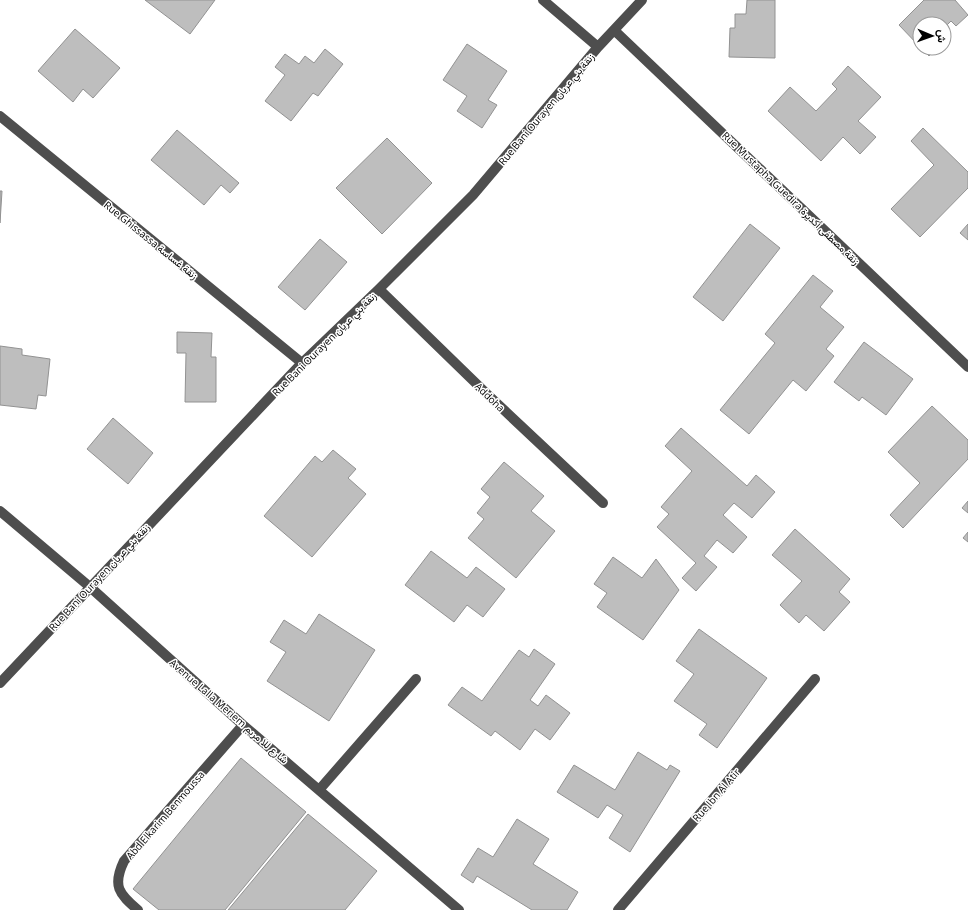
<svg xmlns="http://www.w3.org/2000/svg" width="968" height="910" font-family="'Open Sans',Vazirmatn,sans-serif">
<rect width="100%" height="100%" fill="#fff"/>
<!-- building -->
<path fill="#bebebe" stroke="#929292" d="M145 0H215L190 34Z
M747 0H775V58L729 57 730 28H735V14H746Z
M924 0H955L968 15 956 26 951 21 944 28V24H920V47L899 25Z
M75 29 120 68 93 98 83 89 73 102 38 71Z
M467 44 507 71 488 100 497 105 482 128 457 111 467 96 443 80Z
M921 48H937L929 56Z
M325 49 343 64 318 96 313 93 291 121 265 101 285 75 275 67 285 54 299 64 305 56 314 63Z
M848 66 881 97 858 121 876 137 860 154 843 137 821 161 768 111 790 87 816 111 837 89 832 84Z
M923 128 968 172V188L920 237 891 209 934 165 911 141Z
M177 130 239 183 230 193 221 185 204 205 151 160Z
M387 138 432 183 382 234 336 188Z
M0 191H2L0 223Z
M750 224 780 248 723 321 693 297Z
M968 224V240L960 233Z
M320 239 347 262 305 310 278 287Z
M813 275 833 291 820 307 844 327 826 349 834 356 806 391 793 380 749 434 720 410 775 343 765 334Z
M177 332 212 333 211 357H216V402H185L186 353H177Z
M864 342 913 379 886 415 862 397 859 401 834 382Z
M0 346 22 349V355L50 359 46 396 38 395 36 409 0 405Z
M932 406 968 440V459L903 528 890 515 920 483 888 452Z
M113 418 153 453 128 484 87 449Z
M681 428 747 486 756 475 775 492 752 518 734 503 723 515 747 537 733 553 717 540 704 556 717 567 696 591 682 578 696 563 657 527 669 514 661 507 692 471 665 446Z
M333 450 356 469 348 478 366 494 312 557 264 516 315 456 322 462Z
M504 462 544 496 531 511 555 531 516 578 468 538 484 519 477 513 490 497 481 489Z
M968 501V513L962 508Z
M795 529 850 579 839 592 850 602 824 631 806 615 799 623 780 605 802 581 772 555Z
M968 532V542L963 538Z
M431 551 467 578 476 567 505 589 483 617 467 605 454 622 405 585Z
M613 557 642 578 656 559 679 590 643 640 597 607 607 593 594 584Z
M319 614 375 650 329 721 267 681 286 652 270 642 284 620 306 634Z
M699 629 767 678 717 748 699 735 707 724 674 701 694 674 676 661Z
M534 649 555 664 530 700 538 706 546 695 570 713 550 740 535 729 520 750 495 731 491 736 448 705 462 687 482 701 519 650 529 657Z
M638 752 667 770 670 765 680 771 630 852 609 838 623 815 607 805 598 818 557 792 574 765 615 790Z
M241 758 306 812 225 910H159L133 889Z
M308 814 377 871 345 910H228Z
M517 819 549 839 533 864 578 892 567 910H532L477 876 473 883 461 875 478 848 493 857Z"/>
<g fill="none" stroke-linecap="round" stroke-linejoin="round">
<!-- minor -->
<path stroke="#4e4e4e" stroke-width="10" d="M543 0 598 47
M614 30 968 367
M0 116 302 363
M379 289 488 395 603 503
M0 511 90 587 243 725 459 910
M0 683 302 363 379 289 473 195 598 47 642 0
M319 790 416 679
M138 910C119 894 112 886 124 861L243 725
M618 910 815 679"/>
</g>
<g text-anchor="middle" stroke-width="3" stroke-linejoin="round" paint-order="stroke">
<!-- street labels -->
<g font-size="10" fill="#000" stroke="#fff">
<text transform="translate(546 109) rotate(-50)" y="4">Rue Bani Ourayen زنقة بني عريان</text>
<text transform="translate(791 198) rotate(44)" y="4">Rue Mustapha Guedira زنقة مصطفى أكديرة</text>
<text transform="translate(151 240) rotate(39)" y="4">Rue Ghissassa زنقة غساسة</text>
<text transform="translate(324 344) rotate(-45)" y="4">Rue Bani Ourayen زنقة بني عريان</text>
<text transform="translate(490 397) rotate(44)" y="4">Addoha</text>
<text transform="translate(99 577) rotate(-47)" y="4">Rue Bani Ourayen زنقة بني عريان</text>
<text transform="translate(229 711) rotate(41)" y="4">Avenue Lalla Meriem شارع للا مريم</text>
<text transform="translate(716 795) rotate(-49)" y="4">Rue Ibn Al Atir</text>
<text transform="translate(165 815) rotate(-49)" y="4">Abd Elkarim Benmoussa</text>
</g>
</g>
<!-- north arrow -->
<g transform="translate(932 36) rotate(92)"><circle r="19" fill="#ffffff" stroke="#999999"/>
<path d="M0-3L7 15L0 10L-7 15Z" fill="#000000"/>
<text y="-6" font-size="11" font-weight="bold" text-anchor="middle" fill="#000000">ش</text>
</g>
</svg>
